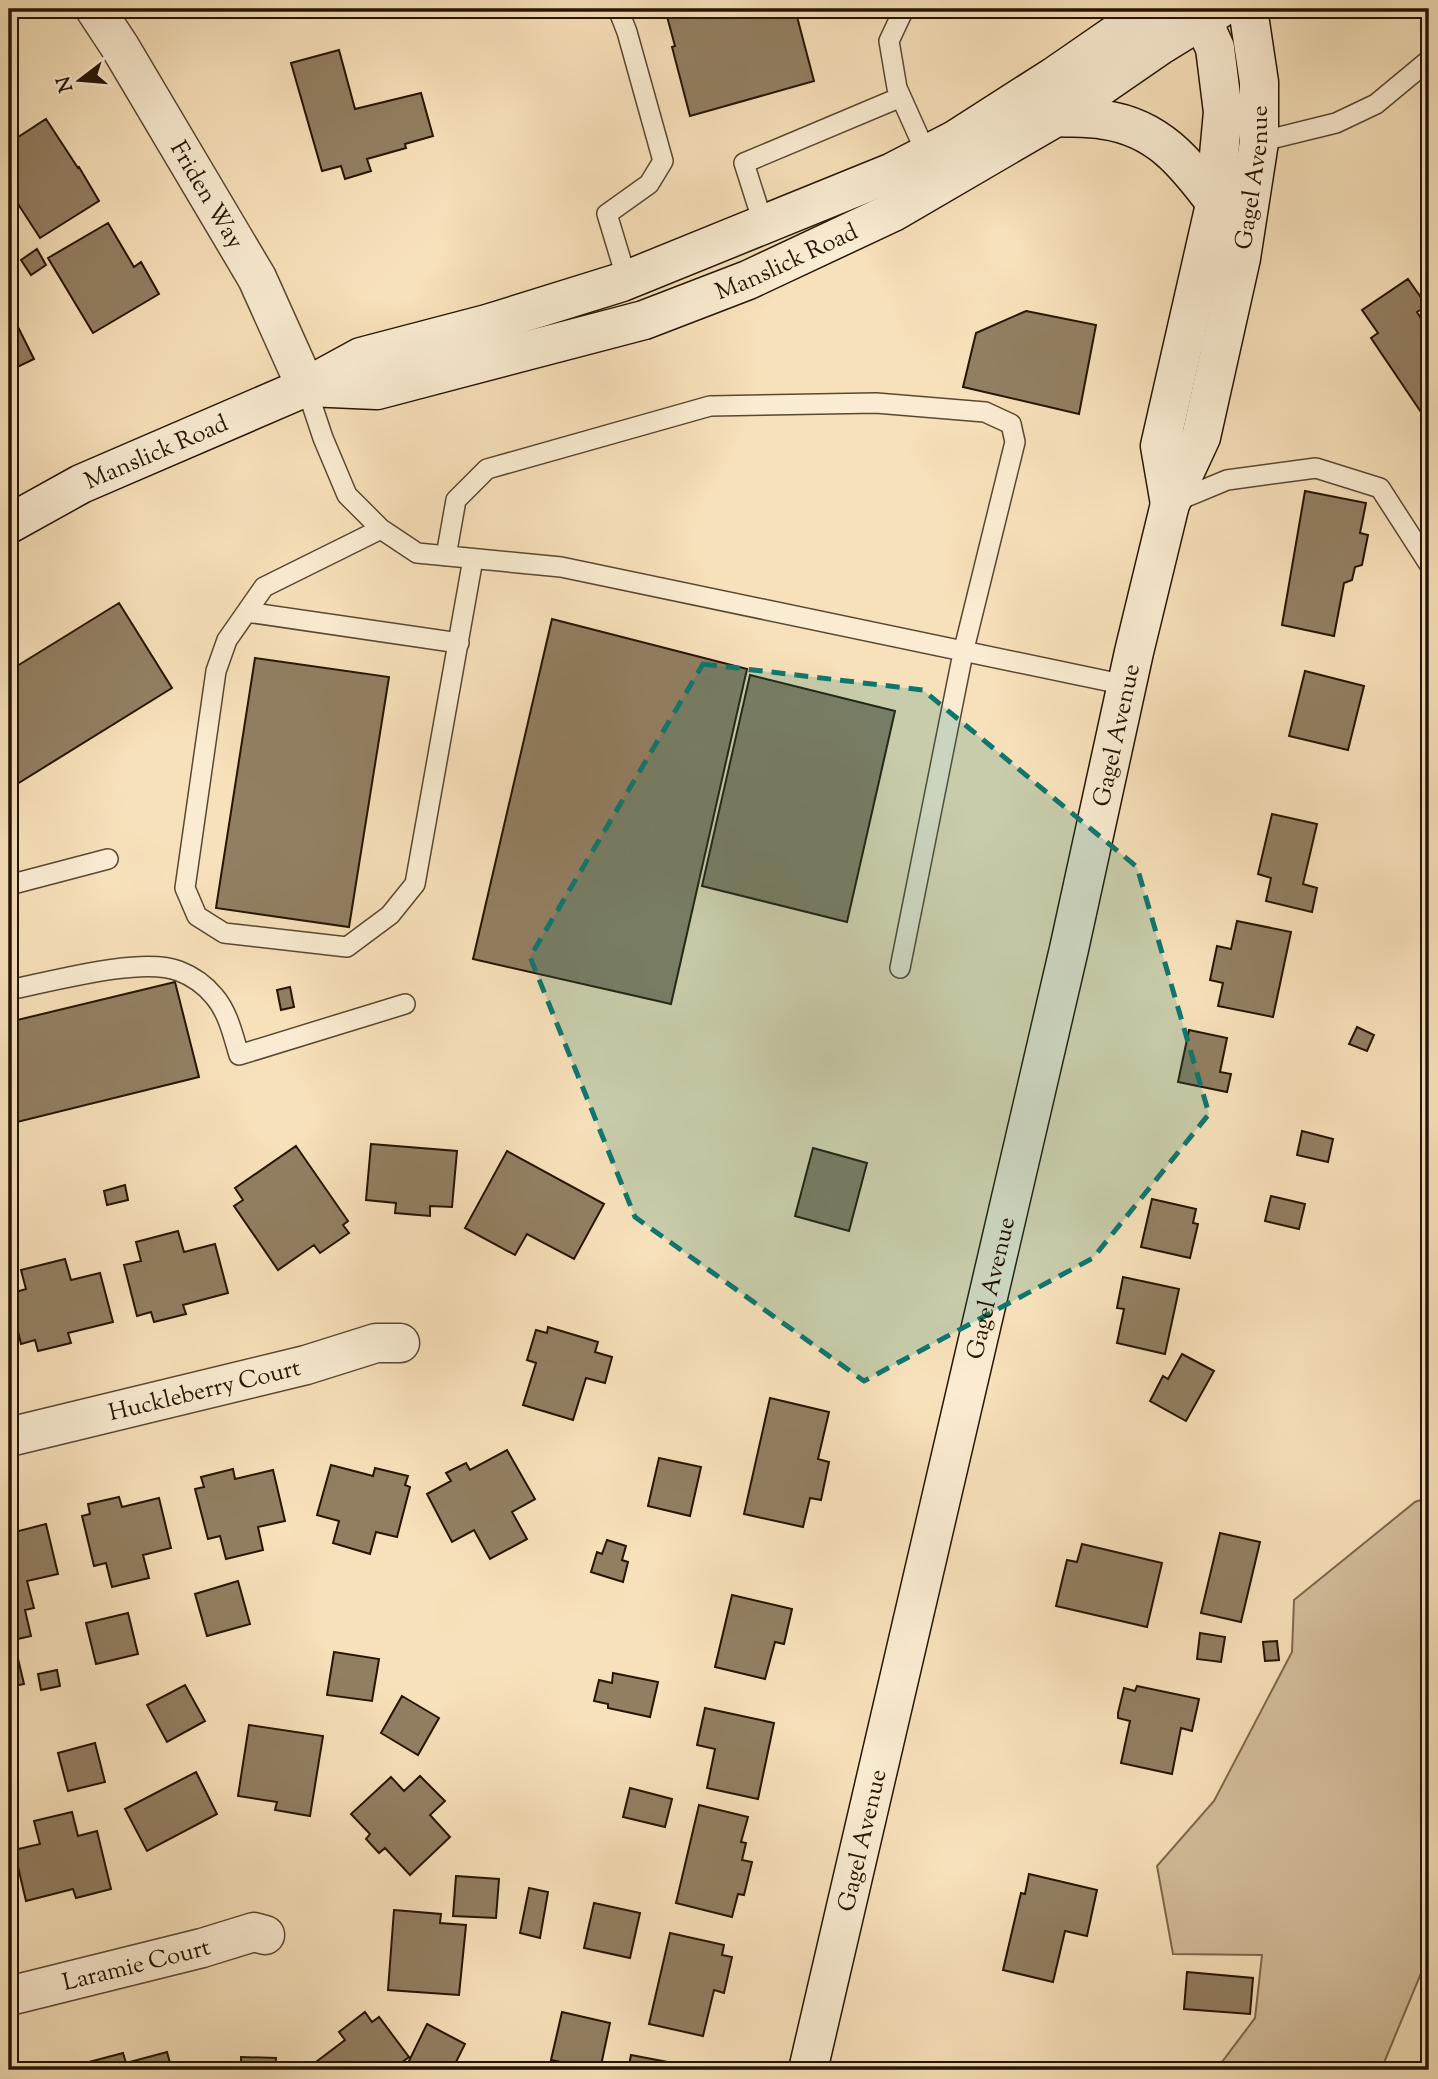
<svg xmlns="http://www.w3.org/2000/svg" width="1438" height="2079" font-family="'Sorts Mill Goudy',serif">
<rect width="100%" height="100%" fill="#f7e1ba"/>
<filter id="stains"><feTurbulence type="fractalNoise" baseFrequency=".00286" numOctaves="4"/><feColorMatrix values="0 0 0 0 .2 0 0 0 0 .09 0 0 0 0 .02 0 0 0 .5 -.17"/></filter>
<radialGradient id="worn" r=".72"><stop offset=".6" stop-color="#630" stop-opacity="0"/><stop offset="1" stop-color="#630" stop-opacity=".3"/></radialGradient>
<!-- green -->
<path fill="#d3be9b" stroke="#7c694e" stroke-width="2" d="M1429 1497V1954L1381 2070H1216L1255 2018 1262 1955 1173 1954 1157 1866 1214 1801 1292 1652 1294 1600 1415 1502Z"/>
<!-- building -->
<path fill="#927f62" stroke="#251402" stroke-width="2" d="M665 9H795L814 81 690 116 672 47 675 46Z
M339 50 355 109 421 93 433 136 405 144 406 148 367 159 371 171 345 179 341 166 322 171 291 63Z
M46 119 78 168 79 167 99 201 40 238 9 190V143Z
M108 223 134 267 141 262 159 294 93 333 48 258Z
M37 249 46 265 31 275 21 260Z
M1408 279 1427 306 1417 312 1429 331V424L1371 338 1378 333 1362 310Z
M9 309 34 359 9 371Z
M1026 311 1096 325 1079 414 963 387 976 333Z
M1305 491 1366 503 1360 533 1368 535 1362 565 1355 567 1352 580 1344 583 1334 636 1282 625Z
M119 603 172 688 9 789V671Z
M552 619 747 669 671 1004 473 959Z
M255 658 389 677 349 927 216 908Z
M1305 671 1364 686 1348 750 1289 736Z
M750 675 895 711 847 922 702 886Z
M1272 814 1317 824 1303 884 1317 888 1312 912 1266 901 1271 878 1258 874Z
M1237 921 1291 932 1273 1017 1218 1006 1223 983 1210 980 1217 946 1231 949Z
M175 982 199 1077 9 1124V1022Z
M290 987 294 1007 281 1010 277 990Z
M1357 1027 1374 1035 1367 1051 1349 1044Z
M1189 1030 1227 1038 1220 1072 1231 1074 1227 1092 1178 1082Z
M1302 1131 1333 1139 1328 1162 1297 1155Z
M371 1144 457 1151 452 1207 430 1206V1216L395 1213 396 1203 366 1200Z
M296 1146 348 1221 343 1225 349 1233 320 1253 314 1245 278 1270 234 1206 243 1200 235 1188Z
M813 1148 867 1163 849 1231 795 1216Z
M507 1151 604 1204 574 1259 527 1234 515 1255 465 1228Z
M125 1185 128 1200 107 1205 104 1191Z
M1271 1196 1305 1204 1299 1229 1265 1221Z
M1152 1199 1196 1209 1193 1223 1198 1224 1190 1258 1141 1247Z
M178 1231 184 1252 215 1244 228 1293 183 1305 186 1314 154 1322 151 1312 137 1316 124 1265 141 1261 136 1242Z
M65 1259 71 1280 100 1273 113 1322 68 1333 71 1343 38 1351 35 1340 21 1344 9 1294 26 1289 21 1270Z
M1123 1277 1179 1289 1165 1354 1117 1343 1124 1309 1117 1308Z
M548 1327 598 1342 595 1352 612 1357 605 1383 586 1378 573 1420 523 1405 536 1363 527 1360 536 1330 547 1333Z
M1182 1354 1214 1371 1186 1421 1150 1401 1163 1376 1168 1379Z
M770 1398 829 1412 818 1459 829 1462 821 1500 810 1498 803 1527 744 1514Z
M507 1450 535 1499 512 1512 527 1539 490 1559 474 1530 452 1542 427 1494 451 1481 446 1473 466 1463 470 1470Z
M659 1458 701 1467 690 1516 648 1506Z
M331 1465 373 1476 375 1468 408 1476 405 1485 410 1487 397 1537 376 1532 370 1554 333 1543 339 1521 317 1515Z
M233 1469 235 1479 273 1470 285 1521 258 1527 263 1550 226 1559 220 1536 208 1539 195 1489 204 1487 201 1477Z
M119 1497 122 1507 159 1498 171 1548 143 1555 149 1578 112 1587 106 1563 94 1566 82 1516 90 1514 88 1504Z
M9 1524 11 1533 46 1524 58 1574 27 1581 34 1608 25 1610 31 1636 9 1641Z
M1220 1533 1260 1542 1241 1622 1201 1613Z
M607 1540 626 1546 622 1560 628 1562 623 1582 591 1572 597 1552 602 1554Z
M1082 1544 1162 1563 1147 1627 1056 1606 1067 1560 1077 1562Z
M238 1581 250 1624 207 1636 195 1594Z
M732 1595 792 1609 784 1644 775 1642 765 1679 715 1667Z
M128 1613 138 1654 96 1664 86 1623Z
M1200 1633 1225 1637 1221 1662 1197 1659Z
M1277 1641 1279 1660 1265 1661 1263 1642Z
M14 1642 24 1684 9 1687V1643Z
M334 1652 379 1659 372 1701 327 1695Z
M57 1670 60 1686 41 1690 38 1674Z
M613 1673 658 1682 650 1717 608 1708V1704L594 1701 599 1680 612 1683Z
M185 1685 205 1721 167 1742 147 1705Z
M1137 1686 1199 1699 1192 1731 1181 1728 1172 1774 1121 1763 1130 1721 1118 1718V1713L1124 1688 1135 1691Z
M402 1696 439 1718 418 1755 381 1733Z
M705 1708 774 1723 758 1799 707 1788 715 1749 697 1745Z
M249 1725 323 1736 310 1816 275 1810 277 1802 238 1796Z
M95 1743 105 1782 68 1791 58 1753Z
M196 1772 217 1814 147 1851 125 1809Z
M420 1776 445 1801 430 1815 450 1837 410 1875 385 1848 379 1853 366 1839 370 1834 351 1814 391 1777 404 1791Z
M630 1788 672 1799 665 1827 623 1817Z
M699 1805 748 1817 741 1842 746 1843 742 1860 752 1862 744 1895 738 1894 732 1917 676 1903Z
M72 1812 78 1836 97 1831 111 1889 76 1898 73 1889 26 1901 14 1850 40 1844 34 1821Z
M1029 1874 1097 1890 1087 1936 1065 1931 1053 1982 1003 1970 1021 1893 1025 1894Z
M456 1876 499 1879 496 1918 453 1916Z
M529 1888 548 1892 540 1938 520 1933Z
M594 1903 640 1913 630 1958 584 1948Z
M394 1910 441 1914 440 1923 466 1925 459 1995 388 1990Z
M670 1933 724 1945 722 1955 732 1957 724 1993 714 1990 703 2036 649 2024Z
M1187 1972 1253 1978 1250 2014 1184 2009Z
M365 2012 372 2022 379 2017 409 2057 392 2070H316L312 2065 345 2040 339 2032Z
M562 2012 610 2023 600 2070 551 2060Z
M427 2024 465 2044 452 2070H423L408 2063Z
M167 2052 172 2070H91L89 2062 123 2053 126 2063Z
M631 2055 705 2069V2070H628Z
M241 2057 276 2058 275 2068H283V2070H201V2065L241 2067Z"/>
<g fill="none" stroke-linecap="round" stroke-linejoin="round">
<!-- lane casing -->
<g stroke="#5a4730" stroke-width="22">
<path id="lane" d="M618 9 627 32 663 161 649 184 607 214 627 280
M904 9 889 41 897 88 927 155
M1259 142 1336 123 1376 104 1429 60
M764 226 744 163 901 97
M306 387 323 438 347 495 381 529 417 553 561 567 1126 685
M1174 502 1227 480 1316 468 1380 488 1429 564
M381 529 264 587 227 640 216 671 185 888 197 916 224 933 347 947 390 915 415 884 473 559
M446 556 456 500 487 469 710 406 876 403 985 412 1011 424 1015 442 963 653 900 968
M247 612 459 643
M9 885 108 859
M9 990C50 982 142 956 179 971 192 976 205 985 214 996 228 1012 233 1035 239 1055L405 1004"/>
</g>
<!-- street casing -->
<g stroke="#5a4730" stroke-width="41">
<g id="street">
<path id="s1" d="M95 9 120 47 257 278 306 387"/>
<path id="s2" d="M9 1437 306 1365 376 1343H400"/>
<path id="s3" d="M9 1996 202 1948 254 1932 265 1935"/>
</g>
</g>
<!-- secondary casing -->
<g stroke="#251402" stroke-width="41">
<g id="secondary">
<path d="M1056 117C1072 118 1089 117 1105 120 1158 128 1185 162 1215 202"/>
<path id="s4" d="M307 387 377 390 644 320 748 280 893 212 1056 117 1159 46 1219 9"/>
<path d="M1170 504 1160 446 1214 209 1223 112 1215 48 1197 9"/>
<path id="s5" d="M9 524 81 484 306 387 361 357 487 324 622 282 893 172 955 140 1055 76 1152 9"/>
<path id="s6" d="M808 2070 1069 949 1134 652 1170 504 1201 437 1241 258 1259 142V82L1248 9"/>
</g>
</g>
<!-- lane -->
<use href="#lane" stroke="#faecd2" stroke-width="19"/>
<!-- street -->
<use href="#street" stroke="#faecd2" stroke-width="38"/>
<!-- secondary -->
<use href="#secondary" stroke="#faecd2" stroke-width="38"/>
</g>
<!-- marked area -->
<path fill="#0f766e" fill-opacity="0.2" stroke="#0f766e" stroke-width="5" stroke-dasharray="14 9" stroke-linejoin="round" d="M703 664 923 690 1137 867 1209 1114 1093 1258 864 1381 635 1217 530 957Z"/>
<g text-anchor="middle" stroke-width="5" stroke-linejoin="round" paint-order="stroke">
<!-- street labels -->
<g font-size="24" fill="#251402" stroke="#faecd2">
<text dy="8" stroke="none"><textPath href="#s6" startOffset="1946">Gagel Avenue</textPath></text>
<text dy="8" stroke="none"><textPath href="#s1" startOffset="217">Friden Way</textPath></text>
<text dy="8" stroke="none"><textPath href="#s4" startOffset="500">Manslick Road</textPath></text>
<text dy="8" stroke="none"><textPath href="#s5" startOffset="164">Manslick Road</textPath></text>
<text dy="8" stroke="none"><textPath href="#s6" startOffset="1370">Gagel Avenue</textPath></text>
<text dy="8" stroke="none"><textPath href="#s6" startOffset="803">Gagel Avenue</textPath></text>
<text dy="8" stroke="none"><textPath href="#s2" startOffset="201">Huckleberry Court</textPath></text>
<text dy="8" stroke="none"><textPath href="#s6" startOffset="236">Gagel Avenue</textPath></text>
<text dy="8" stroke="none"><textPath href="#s3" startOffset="131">Laramie Court</textPath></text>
</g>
</g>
<!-- margin -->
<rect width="1438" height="2079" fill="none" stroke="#f7e1ba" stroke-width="35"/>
<rect x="10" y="10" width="1417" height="2058" fill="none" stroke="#251402" stroke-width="3.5"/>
<rect x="18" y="18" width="1403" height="2044" fill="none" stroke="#251402" stroke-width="2"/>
<!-- north arrow -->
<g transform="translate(80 80) rotate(254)" stroke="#faecd2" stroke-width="5" paint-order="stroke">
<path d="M0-5L12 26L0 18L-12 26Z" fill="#251402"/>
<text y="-10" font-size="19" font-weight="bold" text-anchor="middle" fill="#251402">N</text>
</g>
<rect width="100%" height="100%" filter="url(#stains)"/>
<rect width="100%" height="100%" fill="url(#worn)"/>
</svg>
